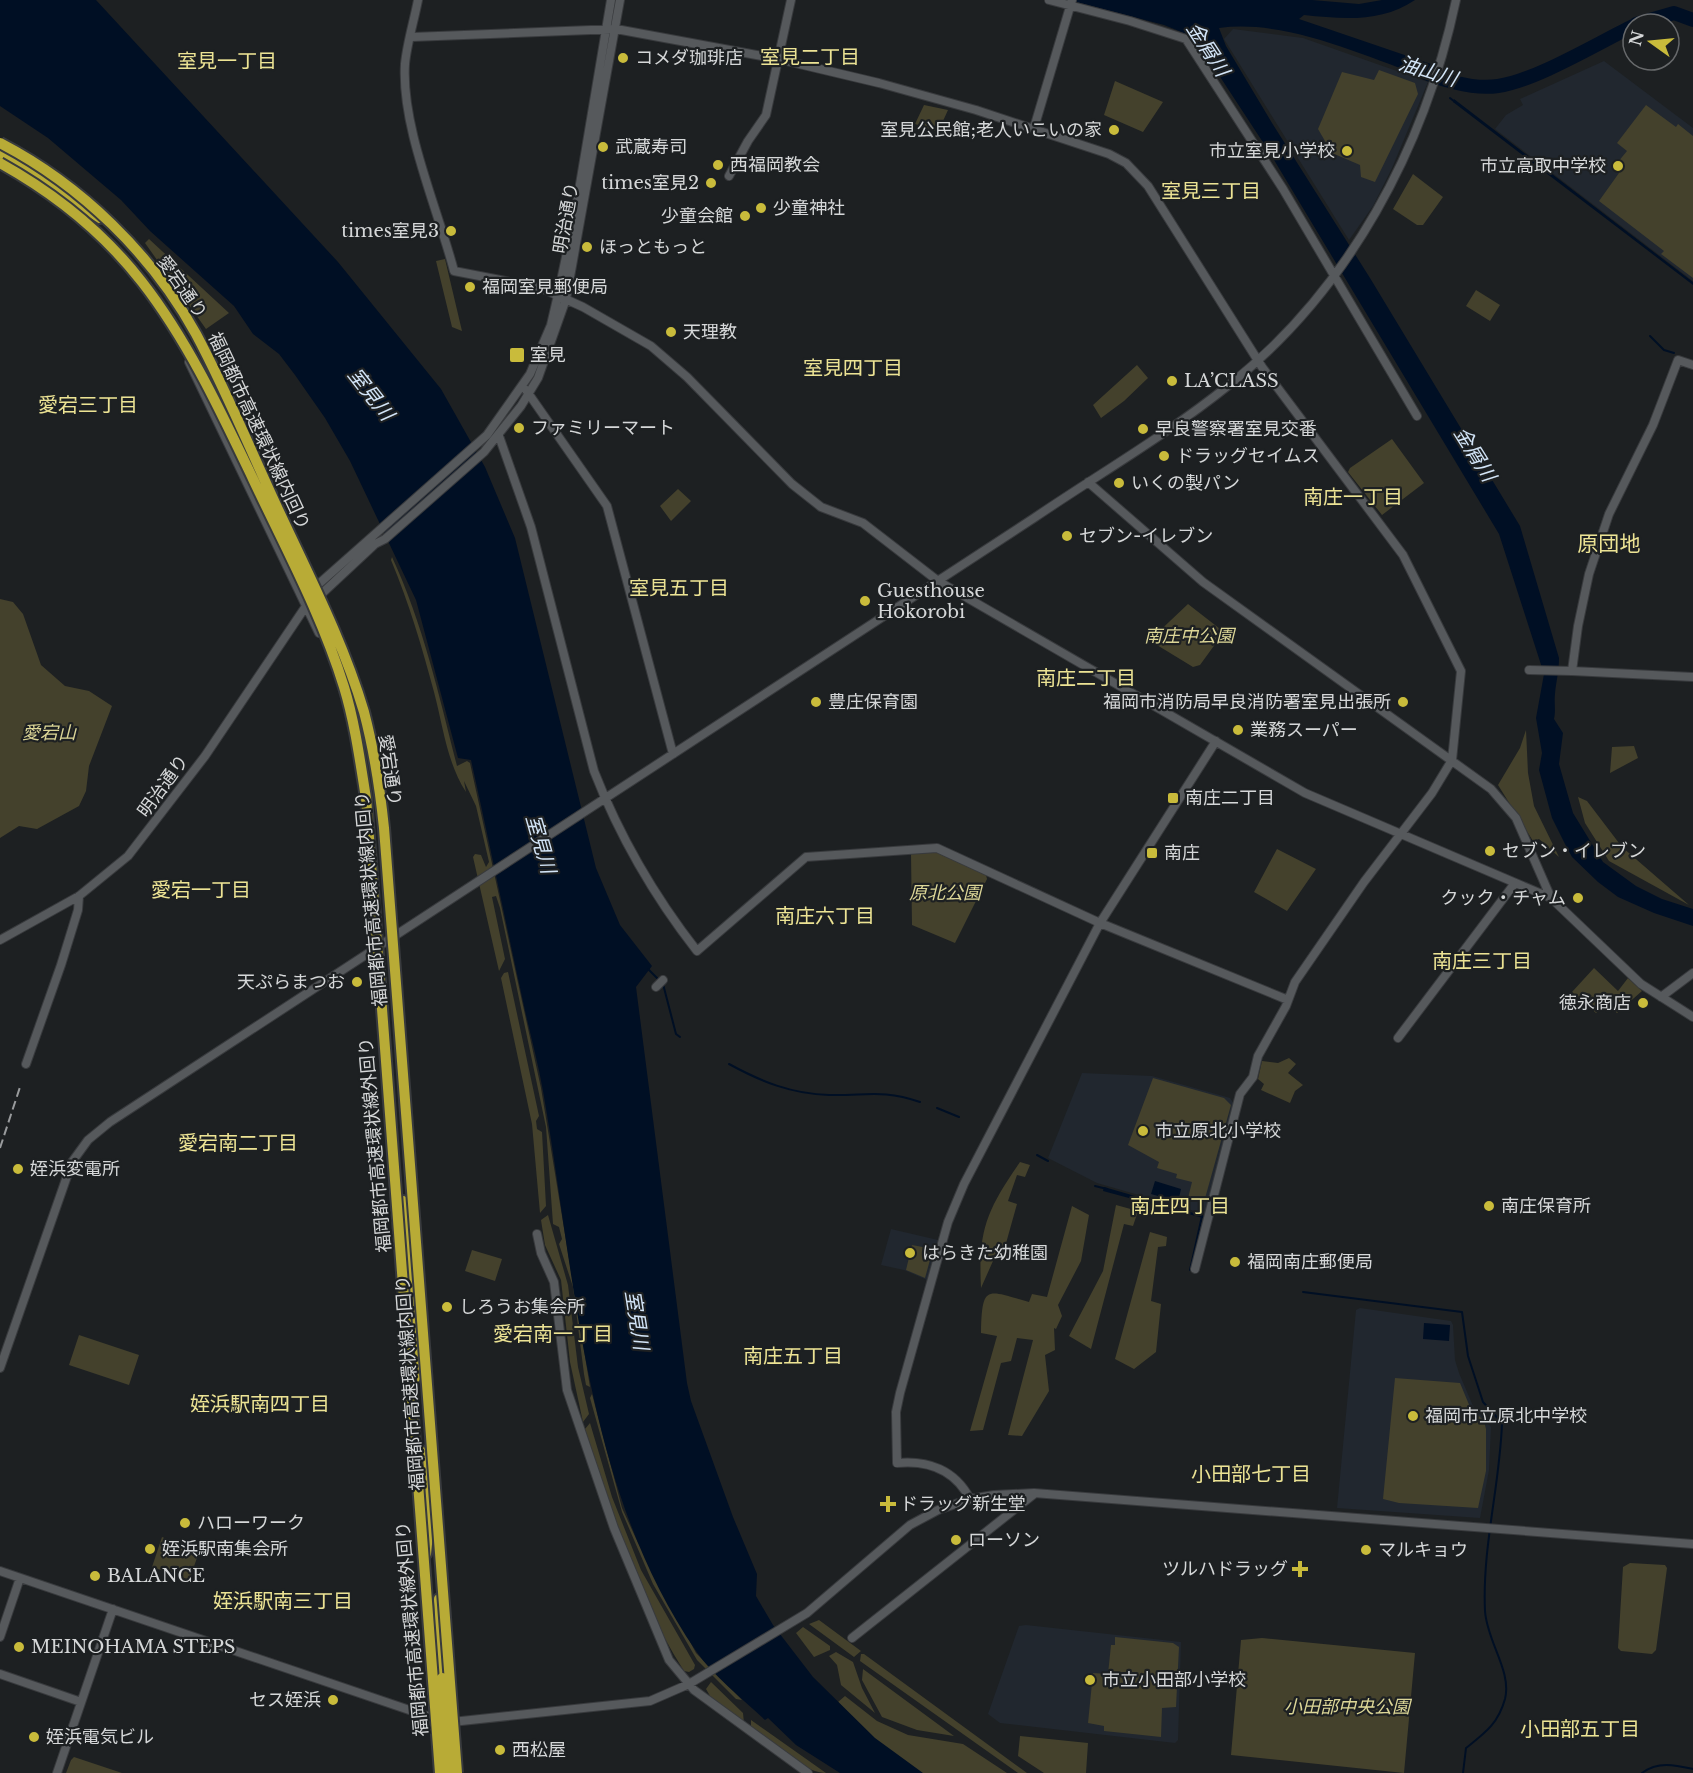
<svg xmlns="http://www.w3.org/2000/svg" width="1693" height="1773" font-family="'Libre Baskerville','Noto Sans JP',serif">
<rect width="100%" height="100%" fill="#1d2022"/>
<!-- built -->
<path fill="#21272f" d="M1233 29 1303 38 1428 82 1392 168 1373 206 1349 240 1224 39Z
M1604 61 1693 128V281L1495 129 1506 115 1523 105 1520 99Z
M1082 1073 1152 1076 1230 1098 1234 1104 1205 1214 1097 1183 1048 1158Z
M891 1229 938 1240 927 1280 904 1270 881 1265Z
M1360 1308 1451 1321 1453 1325 1455 1360 1459 1373 1473 1406 1491 1427 1489 1470 1480 1518 1337 1508 1356 1310Z
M1026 1625 1181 1642 1178 1740 1175 1743 1000 1723 988 1714 1019 1626Z"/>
<!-- green -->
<path fill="#44412c" d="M1379 70 1415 83 1418 94 1375 182 1361 177 1360 165 1332 153 1318 129 1342 72 1374 80Z
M1115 81 1163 102 1143 132 1104 115Z
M924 105 948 110 938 132 915 124Z
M1646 105 1676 127 1678 124 1693 136V278L1661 254 1664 251 1599 201 1619 173 1613 168 1627 151 1617 143Z
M1413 174 1443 197 1423 225H1417L1393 209Z
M149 239 229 313 206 329 145 243Z
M445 259 462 331 452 327 436 261Z
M1476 290 1500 305 1490 321 1466 306Z
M1137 365 1148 378 1124 401 1101 418 1093 405Z
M1392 439 1424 483 1382 515 1348 472 1350 468Z
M678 489 691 501 671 521 660 506Z
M392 557C423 624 439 695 457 766L467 761 470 763 541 1088 590 1387 586 1385 584 1374 573 1287 559 1244 562 1239 559 1227 553 1224 546 1127 500 908 496 896 492 897 505 959 499 971 473 857 475 854 481 855 486 867 489 862 476 806 464 781 466 792C447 763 443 726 434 692 422 647 409 603 391 560Z
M0 599 13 602 23 614 41 665 65 686 89 691 112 706 89 766 86 791 79 806 37 829 19 826 0 838Z
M1188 604 1224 632 1200 665 1193 667 1152 642 1151 639Z
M1526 730 1528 773 1534 806 1559 857 1539 839 1533 841 1498 785 1520 748Z
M1634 746 1638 758 1610 773 1612 747Z
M1578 797 1587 801 1622 847 1689 905 1609 861 1585 823Z
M1277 849 1316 869 1287 911 1254 892Z
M936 851 986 875 987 879 955 943 912 925 911 854Z
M1594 968 1618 991 1628 978 1642 991 1617 1013 1607 1004 1596 1013 1572 992Z
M508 972 539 1116 536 1121 537 1129 542 1132 546 1206 540 1213 532 1124 501 978 504 973Z
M1289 1058 1296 1064 1288 1073 1303 1085 1295 1091 1290 1103 1261 1090 1264 1084 1258 1079 1262 1061 1278 1063Z
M1153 1078 1224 1098 1231 1105 1204 1202 1188 1198 1192 1182 1176 1178 1177 1174 1157 1168 1159 1162 1128 1145Z
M1020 1162 1030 1165 1025 1177 1017 1175 1008 1201 1017 1204 1003 1254 997 1252 981 1288C978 1229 987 1210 1020 1162Z
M1116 1205 1138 1211 1133 1226 1124 1224 1091 1349 1069 1336 1103 1271Z
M1072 1206 1089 1215 1081 1261 1058 1305 1062 1316 1056 1329 1054 1328 1055 1350 1045 1355 1049 1391 1022 1436 1008 1435 1033 1340 1017 1338 1011 1361 1001 1363 983 1430 970 1431 997 1336 981 1333C982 1284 986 1290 1029 1302L1032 1294 1047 1297Z
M548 1215 568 1285 578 1367 589 1414 583 1422 570 1362 561 1280 545 1245 541 1220Z
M1150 1232 1167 1237 1166 1246 1158 1247 1151 1301 1161 1304 1156 1352 1134 1369 1115 1359Z
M912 1245 933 1249 925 1278 906 1270Z
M472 1250 502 1259 495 1281 465 1271Z
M79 1335 139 1355 129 1385 69 1365Z
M1395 1378 1460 1383 1470 1407 1484 1421 1486 1429V1471L1478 1508 1399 1503 1383 1499Z
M592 1394 622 1508 638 1543 696 1653 742 1700 736 1699 697 1660 653 1584 622 1512 590 1398Z
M590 1423 612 1497 641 1570 695 1665 694 1669 689 1672 684 1671C637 1598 612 1510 585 1429Z
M162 1537 199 1552 190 1578 187 1579 152 1567Z
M1630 1563 1665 1565 1667 1568 1656 1650 1652 1654 1621 1651 1618 1648 1623 1567Z
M819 1620 861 1651 854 1657 809 1624Z
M803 1627 830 1646V1650L814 1657 796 1633Z
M1115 1637 1173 1643 1179 1647 1176 1707 1162 1708 1161 1737 1104 1731V1726L1088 1723 1093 1673 1108 1674 1111 1645H1115Z
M1262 1638 1415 1653 1404 1773 1231 1755 1241 1640Z
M836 1652 853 1662 862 1688 875 1713 841 1685 837 1665 829 1656Z
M861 1654H864L1027 1773H1018L860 1661Z
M863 1669 954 1736 917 1730 882 1717 862 1680Z
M711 1682 743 1713 744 1723 710 1696 706 1689Z
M845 1696 877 1721 908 1735 963 1744 1007 1773H918L872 1739 838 1702Z
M751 1720 826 1773C804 1773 770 1742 751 1728Z
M1020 1736 1088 1743 1086 1773H1044L1018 1756Z
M74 1757 122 1773H66L71 1760Z"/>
<!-- water -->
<path fill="#000f24" d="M0 0H96L338 262 441 389 485 467 515 538 596 868 620 925 652 966 636 987 687 1383 691 1401 733 1517 757 1574 756 1596 773 1625 813 1677 875 1738 923 1773H840L796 1745 768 1718 765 1720C742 1698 714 1677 696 1651 584 1488 576 1279 543 1091 538 1062 530 1034 524 1006 506 924 489 841 471 760L458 758 416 600 350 461 325 418 295 375 279 354 253 334 234 306 150 231 121 200 48 138 0 106Z
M1069 0H1312L1359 4 1382 0H1415C1381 23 1343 19 1304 15L1299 19 1431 64 1428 78C1363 56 1288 19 1219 28L1226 46 1272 123 1370 278 1520 526 1559 658C1559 672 1556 682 1555 694 1554 703 1556 710 1554 719L1563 733 1559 764 1573 813 1603 862 1636 886 1662 899 1693 909V926L1654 913 1618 897 1598 882 1572 857 1565 844 1552 818 1539 770 1542 753 1536 718 1544 674 1499 534 1268 150 1194 37 1164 25Z
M1454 99 1693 282V285L1453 102Z
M1155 1181 1181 1189 1178 1202 1151 1194Z
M1104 1187 1204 1216 1203 1218 1103 1191Z
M1424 1323 1450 1325 1449 1341 1423 1339Z"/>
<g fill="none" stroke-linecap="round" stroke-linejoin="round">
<!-- stream -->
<path stroke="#000f24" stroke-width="2" d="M1452 87 1454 80
M1450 98 1455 102
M1650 336 1664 350 1674 353
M648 969 659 980
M663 984 676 1034 680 1037
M729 1064C762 1082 792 1094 829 1095 866 1096 882 1089 920 1102
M937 1108 959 1117
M1037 1155 1048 1161
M1095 1186 1107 1189
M1190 1270 1202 1216
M1303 1292 1462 1312 1468 1356 1483 1402 1502 1423C1500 1485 1482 1547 1485 1611 1487 1642 1512 1671 1505 1699 1498 1724 1485 1733 1466 1748L1463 1773
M1642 1773C1658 1761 1675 1765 1693 1769"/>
<!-- river -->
<path stroke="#000f24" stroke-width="14" d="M1636 24 1674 13 1693 20
M1413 67C1436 79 1473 90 1498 86 1535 81 1598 43 1633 26"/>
<!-- minor casing -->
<g stroke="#383a3d" stroke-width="10">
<path id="minor" d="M418 0C414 21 407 43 405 64 401 127 438 209 454 271L541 288 583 307 651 346 687 377 792 484 821 507 863 523 938 581 1305 793 1551 898 1641 984 1693 1017
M1049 0 1130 21 1186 39 1283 189 1417 416
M412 37 616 29 778 59 879 83 976 110 1109 154 1126 163 1148 186 1262 367 1403 555 1461 671 1452 760 1432 793 1364 882 1295 982 1286 1006 1258 1056 1253 1077 1240 1094 1195 1269
M1034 128 1072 0
M729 176 748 141 766 115 791 0
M189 362 319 633
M1693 365 1678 360 1653 425 1609 514 1589 574 1578 626 1572 671 1693 677
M526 390 607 506 673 754
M499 436 531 527 594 771C619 835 654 896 697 951L806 857 937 848 1100 923 1288 1000
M1088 482 1203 582 1491 789 1516 818 1551 898
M313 589 487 435 530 374 551 325 558 295 575 214 611 0
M316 599 375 544 385 539 484 452 521 406 538 378 566 299 620 0
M1529 670 1572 671
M0 940 79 896 128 856 205 756 308 603
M656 987 663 980
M1661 997 1693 973
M1398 1038 1515 883
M26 1064 61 965 78 910 79 896
M537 1234 541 1253 554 1282 567 1390 614 1528 669 1660 694 1690 808 1773
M0 1368 72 1162 88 1140 110 1122 1034 518C1099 474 1168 434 1229 385 1349 290 1425 147 1456 0
M970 1499C955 1470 928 1460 897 1463L896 1412 900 1393 948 1222 964 1184 1100 923 1216 741
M0 1571 424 1715 452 1722 650 1701 689 1684 807 1613 910 1525 938 1510 970 1499 994 1495 1034 1493 1693 1544
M0 1637 20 1578
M852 1638 1034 1494
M0 1674 81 1702
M57 1773 113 1609"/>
</g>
<!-- highway casing -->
<g stroke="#383a3d" stroke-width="14">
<path id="highway" d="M0 152 100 218
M403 1201 415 1378
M420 1450 429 1524 426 1554
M439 1599 442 1678"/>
</g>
<!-- minor -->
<use href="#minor" stroke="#56595c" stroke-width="8"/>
<!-- highway -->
<use href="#highway" stroke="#b8ab36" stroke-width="10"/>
<!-- rail -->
<path stroke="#999b9d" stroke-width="2" stroke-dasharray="9 4.5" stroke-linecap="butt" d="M0 1148 21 1084"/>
<!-- highway-bridge casing -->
<g stroke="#383a3d" stroke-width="14" stroke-linecap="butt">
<path id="highway-bridge" d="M0 143C81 185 152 254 196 334 226 390 250 449 277 507 308 574 343 641 364 712 374 750 380 789 384 828L457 1773
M0 163C54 193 104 233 142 282 188 341 221 412 253 479 285 547 322 615 344 687 355 723 360 761 366 798L440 1773
M442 1678 449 1773"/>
</g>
<!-- highway-bridge -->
<use href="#highway-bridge" stroke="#b8ab36" stroke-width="10"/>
</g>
<!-- markers -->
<g fill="#c9bb3b" stroke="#1d2022" stroke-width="2">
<circle cx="623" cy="58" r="6"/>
<circle cx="1114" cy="130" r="6"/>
<circle cx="603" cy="147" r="6"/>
<circle cx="1347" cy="151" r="6"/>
<circle cx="718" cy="165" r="6"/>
<circle cx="1618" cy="166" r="6"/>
<circle cx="711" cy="183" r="6"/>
<circle cx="761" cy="208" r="6"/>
<circle cx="745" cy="216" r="6"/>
<circle cx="451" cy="231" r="6"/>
<circle cx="587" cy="247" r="6"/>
<circle cx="470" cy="287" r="6"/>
<circle cx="671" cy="332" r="6"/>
<rect x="509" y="347" width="16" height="16" rx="3"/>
<circle cx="1172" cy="381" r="6"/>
<circle cx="519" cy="428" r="6"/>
<circle cx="1143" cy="429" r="6"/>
<circle cx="1164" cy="456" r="6"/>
<circle cx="1119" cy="483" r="6"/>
<circle cx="1067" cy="536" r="6"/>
<circle cx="865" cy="601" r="6"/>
<circle cx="816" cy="702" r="6"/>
<circle cx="1403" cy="702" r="6"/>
<circle cx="1238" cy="730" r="6"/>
<rect x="1167" y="792" width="12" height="12" rx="3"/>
<circle cx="1490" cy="851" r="6"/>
<rect x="1146" y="847" width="12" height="12" rx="3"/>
<circle cx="1578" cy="898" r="6"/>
<circle cx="357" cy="982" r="6"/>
<circle cx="1643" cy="1003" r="6"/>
<circle cx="1143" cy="1131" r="6"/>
<circle cx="18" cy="1169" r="6"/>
<circle cx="1489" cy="1206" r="6"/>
<circle cx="910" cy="1253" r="6"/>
<circle cx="1235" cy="1262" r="6"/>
<circle cx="447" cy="1307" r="6"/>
<circle cx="1413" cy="1416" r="6"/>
<path d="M885 1495h6v6h6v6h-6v6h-6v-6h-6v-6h6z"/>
<circle cx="185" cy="1523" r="6"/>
<circle cx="956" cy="1540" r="6"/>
<circle cx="150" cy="1549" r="6"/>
<circle cx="1366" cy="1550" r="6"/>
<path d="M1297 1560h6v6h6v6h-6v6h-6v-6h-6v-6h6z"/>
<circle cx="95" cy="1576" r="6"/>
<circle cx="19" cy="1647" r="6"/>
<circle cx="1090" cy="1680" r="6"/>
<circle cx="333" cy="1700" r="6"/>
<circle cx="34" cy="1737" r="6"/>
<circle cx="500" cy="1750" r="6"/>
</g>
<g text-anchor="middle" stroke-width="4.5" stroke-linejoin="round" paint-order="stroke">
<!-- poi labels -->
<g font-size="18" fill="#d5d7d8" stroke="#1d2022" text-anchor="start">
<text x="635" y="64">コメダ珈琲店</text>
<text x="1102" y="136" text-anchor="end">室見公民館;老人いこいの家</text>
<text x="615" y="153">武蔵寿司</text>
<text x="1335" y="157" text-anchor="end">市立室見小学校</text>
<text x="730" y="171">西福岡教会</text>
<text x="1606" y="172" text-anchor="end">市立高取中学校</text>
<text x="699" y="189" text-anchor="end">times室見2</text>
<text x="773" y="214">少童神社</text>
<text x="733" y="222" text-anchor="end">少童会館</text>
<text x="439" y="237" text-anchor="end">times室見3</text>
<text x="599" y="253">ほっともっと</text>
<text x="482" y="293">福岡室見郵便局</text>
<text x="683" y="338">天理教</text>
<text x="530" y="361">室見</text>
<text x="1184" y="387">LA’CLASS</text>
<text x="531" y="434">ファミリーマート</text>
<text x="1155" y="435">早良警察署室見交番</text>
<text x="1176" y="462">ドラッグセイムス</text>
<text x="1131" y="489">いくの製パン</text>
<text x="1079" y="542">セブン-イレブン</text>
<text x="877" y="597">Guesthouse<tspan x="877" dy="21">Hokorobi</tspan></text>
<text x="828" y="708">豊庄保育園</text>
<text x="1391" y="708" text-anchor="end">福岡市消防局早良消防署室見出張所</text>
<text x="1250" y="736">業務スーパー</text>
<text x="1185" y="804">南庄二丁目</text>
<text x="1502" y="857">セブン・イレブン</text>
<text x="1164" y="859">南庄</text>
<text x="1566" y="904" text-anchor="end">クック・チャム</text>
<text x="345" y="988" text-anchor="end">天ぷらまつお</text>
<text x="1631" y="1009" text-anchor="end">徳永商店</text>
<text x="1155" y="1137">市立原北小学校</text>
<text x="30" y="1175">姪浜変電所</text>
<text x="1501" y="1212">南庄保育所</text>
<text x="922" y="1259">はらきた幼稚園</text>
<text x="1247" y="1268">福岡南庄郵便局</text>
<text x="459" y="1313">しろうお集会所</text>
<text x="1425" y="1422">福岡市立原北中学校</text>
<text x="900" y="1510">ドラッグ新生堂</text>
<text x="197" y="1529">ハローワーク</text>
<text x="968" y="1546">ローソン</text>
<text x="162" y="1555">姪浜駅南集会所</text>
<text x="1378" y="1556">マルキョウ</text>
<text x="1288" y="1575" text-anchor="end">ツルハドラッグ</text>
<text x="107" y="1582">BALANCE</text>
<text x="31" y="1653">MEINOHAMA STEPS</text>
<text x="1102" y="1686">市立小田部小学校</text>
<text x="321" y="1706" text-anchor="end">セス姪浜</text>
<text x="46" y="1743">姪浜電気ビル</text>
<text x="512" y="1756">西松屋</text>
</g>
<!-- street labels -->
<g font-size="18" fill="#d5d7d8" stroke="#1d2022">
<text transform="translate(566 218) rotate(-80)" y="6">明治通り</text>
<text transform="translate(182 287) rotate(55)" y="6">愛宕通り</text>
<text transform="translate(259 431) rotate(65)" y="6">福岡都市高速環状線内回り</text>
<text transform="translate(390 770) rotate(82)" y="6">愛宕通り</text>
<text transform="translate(163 786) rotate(-54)" y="6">明治通り</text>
<text transform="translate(371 899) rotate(-95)" y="6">福岡都市高速環状線内回り</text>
<text transform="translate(375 1145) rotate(-95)" y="6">福岡都市高速環状線外回り</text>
<text transform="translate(410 1383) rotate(-94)" y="6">福岡都市高速環状線内回り</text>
<text transform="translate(412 1629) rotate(-95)" y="6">福岡都市高速環状線外回り</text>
</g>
<!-- park labels -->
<g font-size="18" font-style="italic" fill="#dcd697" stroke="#1d2022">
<text x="1189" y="642">南庄中公園</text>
<text x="49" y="739">愛宕山</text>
<text x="945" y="899">原北公園</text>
<text x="1347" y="1713">小田部中央公園</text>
</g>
<!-- water labels -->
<g font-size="20" font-style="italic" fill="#d3e5f8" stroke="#1d2022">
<text transform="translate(1208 49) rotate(57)" y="7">金屑川</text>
<text transform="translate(1428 71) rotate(17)" y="7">油山川</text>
<text transform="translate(371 394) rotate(52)" y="7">室見川</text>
<text transform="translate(1475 454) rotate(58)" y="7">金屑川</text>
<text transform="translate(541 844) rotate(74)" y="7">室見川</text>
<text transform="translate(637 1320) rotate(81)" y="7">室見川</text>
</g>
<!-- neighbourhood labels -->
<g font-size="20" fill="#ece394" stroke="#1d2022">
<text x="810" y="64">室見二丁目</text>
<text x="227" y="68">室見一丁目</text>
<text x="1211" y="198">室見三丁目</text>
<text x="853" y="375">室見四丁目</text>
<text x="88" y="412">愛宕三丁目</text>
<text x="1353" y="504">南庄一丁目</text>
<text x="679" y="595">室見五丁目</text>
<text x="1086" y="685">南庄二丁目</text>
<text x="201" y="897">愛宕一丁目</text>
<text x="825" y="923">南庄六丁目</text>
<text x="1482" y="968">南庄三丁目</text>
<text x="238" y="1150">愛宕南二丁目</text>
<text x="1180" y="1213">南庄四丁目</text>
<text x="553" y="1341">愛宕南一丁目</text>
<text x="793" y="1363">南庄五丁目</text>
<text x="260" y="1411">姪浜駅南四丁目</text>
<text x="1251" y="1481">小田部七丁目</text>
<text x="283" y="1608">姪浜駅南三丁目</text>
<text x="1580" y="1736">小田部五丁目</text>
</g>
<!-- quarter labels -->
<g font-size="21" fill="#ece394" stroke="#1d2022">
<text x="1609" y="551">原団地</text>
</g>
</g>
<!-- north arrow -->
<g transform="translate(1651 42) rotate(285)"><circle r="28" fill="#1d2022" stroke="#67696b" stroke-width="1.5"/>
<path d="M0-4.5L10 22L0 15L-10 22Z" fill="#c9bb3b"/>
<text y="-9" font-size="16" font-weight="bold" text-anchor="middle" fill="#d5d7d8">N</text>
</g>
</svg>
